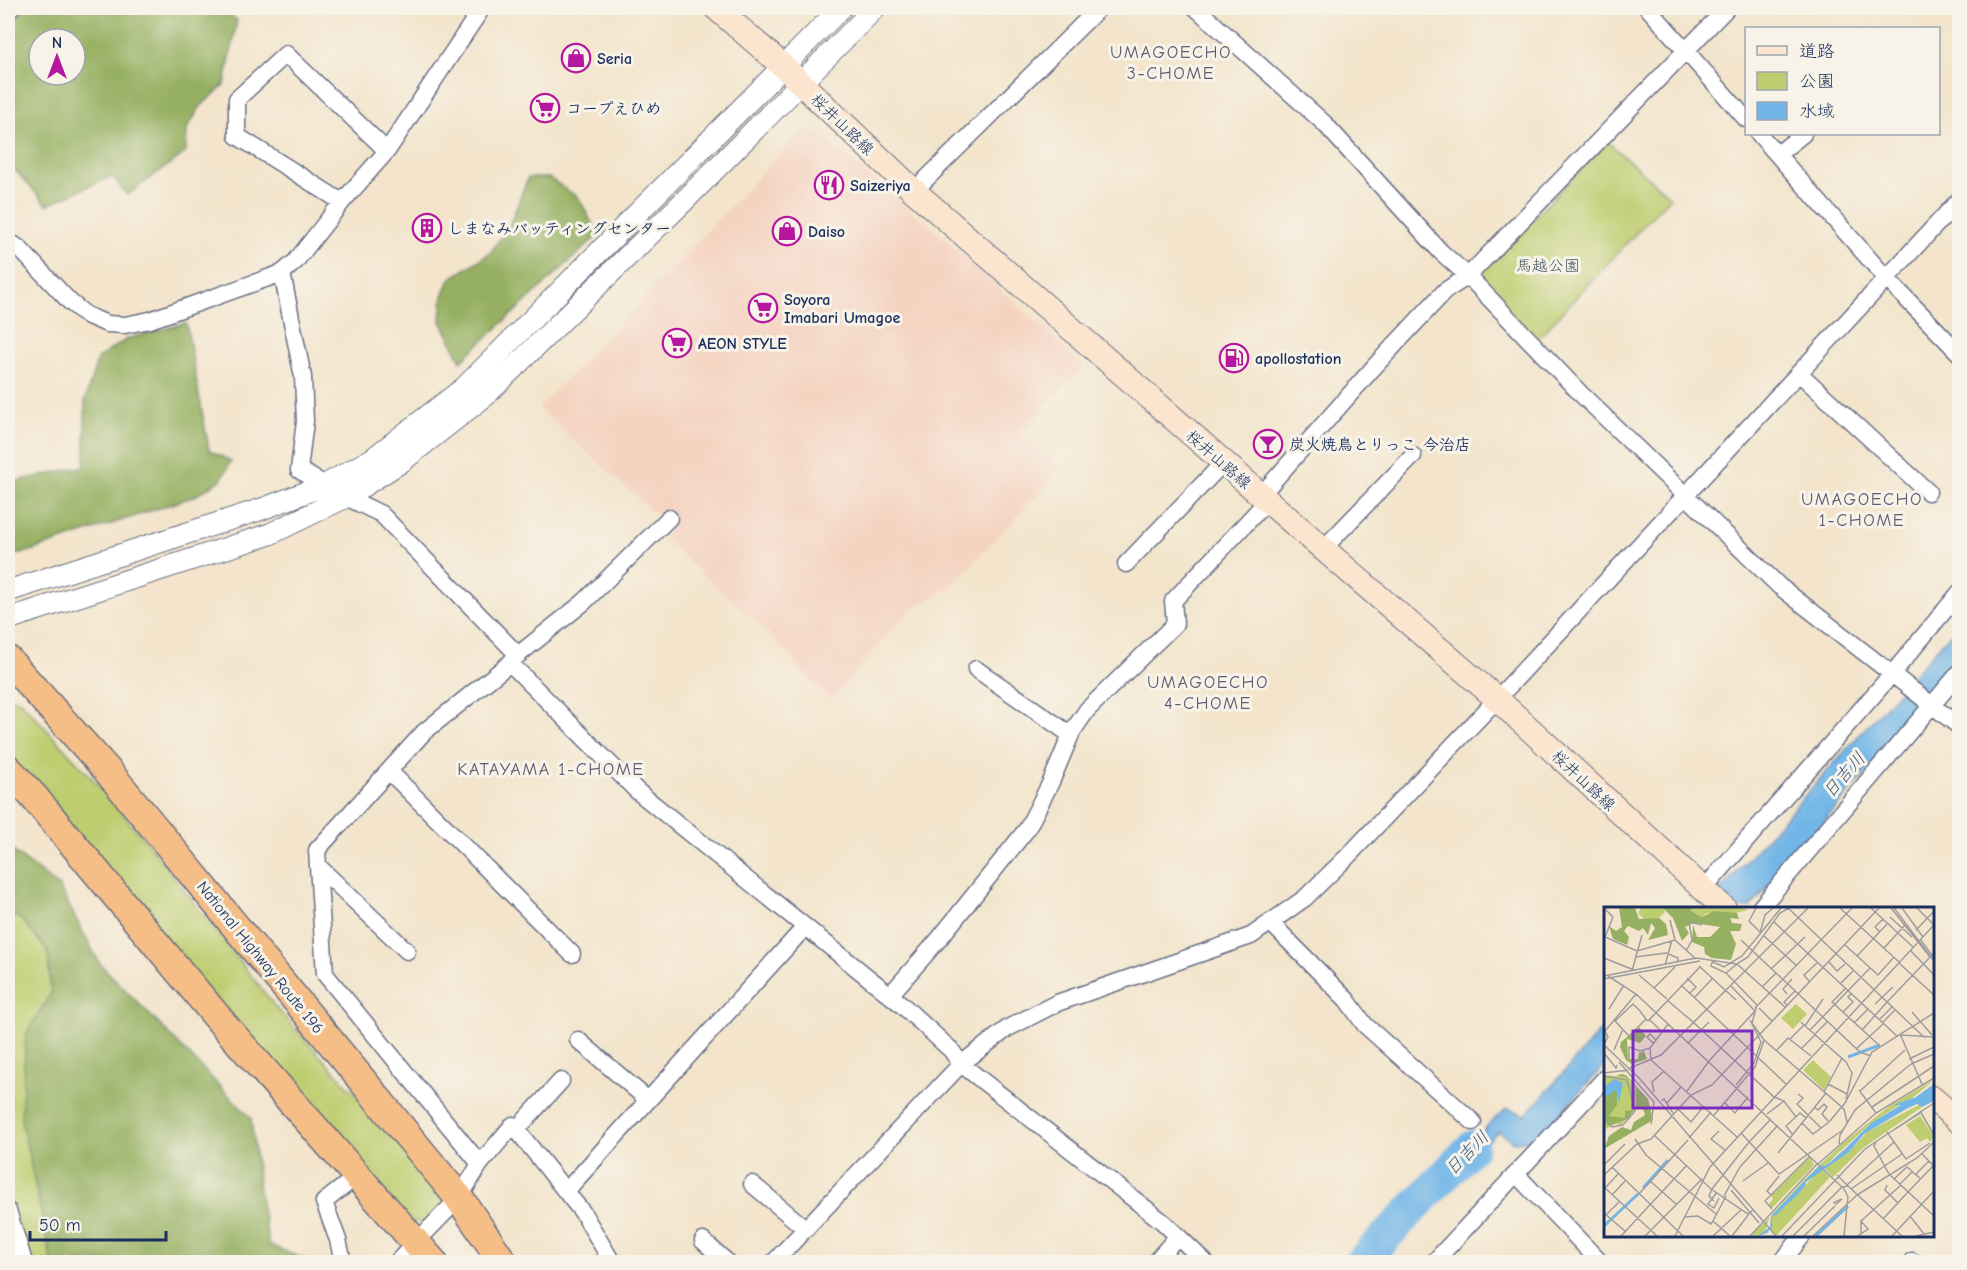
<svg xmlns="http://www.w3.org/2000/svg" width="1967" height="1270" font-family="'Comic Neue','Klee One',sans-serif">
<rect width="100%" height="100%" fill="#f7f3e8"/>
<filter id="ink" filterUnits="userSpaceOnUse"><feTurbulence type="fractalNoise" baseFrequency=".0167" numOctaves="2"/><feDisplacementMap in="SourceGraphic" scale="12" xChannelSelector="R" yChannelSelector="G"/><feConvolveMatrix kernelMatrix="1 2 1 2 8 2 1 2 1" color-interpolation-filters="sRGB"/></filter>
<filter id="wash" filterUnits="userSpaceOnUse"><feTurbulence type="fractalNoise" baseFrequency=".008" numOctaves="4" result="noise"/><feDisplacementMap in="SourceGraphic" scale="24" xChannelSelector="R" yChannelSelector="G"/><feGaussianBlur stdDeviation="1.35" result="paint"/><feColorMatrix in="noise" values="0 0 0 0 0 0 0 0 0 0 0 0 0 0 0 0 0 1.4 0 .05"/><feComposite in="paint" operator="in"/></filter>
<g filter="url(#wash)">
<rect width="100%" height="100%" fill="#f3e4cb"/>
<!-- built -->
<path fill="#f5d3c1" d="M811 128 942 236 1085 366 1019 433 1062 469 948 589 912 608 830 701 764 628 662 538 671 528 538 409 801 132Z"/>
<!-- green -->
<path fill="#becd6f" stroke="#6c7e66" stroke-width="1.5" d="M1608 142 1670 197 1536 340 1477 276Z
M8 697 20 701 92 778 149 845 277 1009 429 1174 449 1208 435 1223 404 1221 8 757Z
M8 912 22 920 48 951 51 993 21 1119 52 1262H8Z"/>
<!-- forest -->
<path fill="#96b062" stroke="#587060" stroke-width="1.5" fill-rule="evenodd" d="M26 8H220L237 20 225 84 200 107 187 129 186 152 127 195 112 176 47 205 14 169 8 171V26ZM39 39H75V75H39Z
M528 178H549L579 198 598 235 461 361 441 321 443 296 450 279 490 253 509 226Z
M186 323 209 450 231 461 221 480 195 496 21 554H8V483L85 466V400L98 358 127 339Z
M8 847 59 887 100 964 251 1118 260 1197 269 1245 312 1262H52L21 1119 26 1034 51 993 48 952 22 920 8 912Z"/>
<!-- water -->
<path fill="#72b6e8" stroke="#4672a3" stroke-width="1.5" d="M1959 624V664L1750 908H1704Z
M1605 1026V1065L1535 1140 1513 1142 1498 1131 1370 1262H1361L1446 1174 1489 1124 1507 1108 1526 1115Z"/>
<g fill="none" stroke-linecap="round" stroke-linejoin="round">
<!-- river -->
<path stroke="#72b6e8" stroke-width="33" d="M1361 1262 1472 1147"/>
</g>
</g>
<g filter="url(#ink)">
<g fill="none" stroke-linecap="round" stroke-linejoin="round">
<!-- minor casing -->
<g stroke="#676e84" stroke-width="19">
<path id="minor" d="M1196 8 1324 123 1441 252 1468 276 1580 393 1779 586 1960 727
M1648 8 1746 119
M8 11 11 8
M1759 134 1886 278 1960 354
M1778 154 1803 134
M914 191 1099 8
M342 202 237 136V99L286 54 387 151
M8 241 20 249 70 302 86 315 107 324 125 325 150 320 282 273 295 262 342 202 387 151 482 8
M282 273 303 377 305 421 299 470 346 497 381 514 518 655 510 663 424 732 317 850 325 974 480 1164 459 1198 397 1262
M1799 373 1928 492
M1261 495 1374 367 1445 291 1468 276 1727 8
M1323 549 1413 456
M1126 564 1223 463
M518 655 584 602 669 518
M510 663 637 791 901 1004 951 1050 961 1064 1163 1222 1205 1262
M976 669 1071 735
M389 771 572 954
M318 866 407 951
M1703 890 1892 674 1960 592
M1760 908 1960 672
M1270 922 1347 1000 1365 1025 1473 1122
M890 995 939 939 1027 829 1051 782 1072 732 1087 710 1175 624 1173 601 1267 501
M578 1040 648 1100
M517 1129 561 1081
M480 1164 513 1125 583 1213 612 1262
M1516 1174 1600 1262
M752 1184 806 1229
M566 1191 805 927
M8 1211 24 1262
M703 1241 727 1262
M1912 1261 1913 1262
M343 1262 338 1240 324 1202 357 1176
M774 1262 961 1064 1008 1028 1057 1003 1251 936 1305 898 1349 855 1497 699 1960 199
M1155 1262 1178 1236
M1434 1262 1606 1077
M1782 1262 1802 1236"/>
</g>
<!-- tertiary casing -->
<g stroke="#676e84" stroke-width="23">
<path id="tertiary" d="M8 591 262 509 325 485 372 459 465 387 841 8
M8 619 270 534 346 497 401 462 485 396 682 203 875 8"/>
</g>
<!-- secondary casing -->
<g stroke="#676e84" stroke-width="26">
<path id="secondary" d="M716 8 783 66 914 191 1261 495 1497 699 1724 908
M1932 1098 1960 1122"/>
</g>
<!-- trunk casing -->
<g stroke="#676e84" stroke-width="31">
<path id="trunk" d="M8 660 106 769 459 1198 503 1262
M8 769 34 797 223 1024 433 1262"/>
</g>
<!-- minor -->
<use href="#minor" stroke="#fff" stroke-width="16"/>
<!-- tertiary -->
<use href="#tertiary" stroke="#fff" stroke-width="21"/>
<!-- secondary -->
<use href="#secondary" stroke="#fbe5cf" stroke-width="24"/>
<!-- trunk -->
<use href="#trunk" stroke="#f6be87" stroke-width="28"/>
</g>
</g>
<!-- icons -->
<defs>
<g id="shop-ring" transform="scale(1.5)"><circle r="9.5" fill="#f7f3e8" stroke="#b5179e" stroke-width="1.5"/><path d="M-5-2.5h2.3a2.7 3.5 0 0 1 5.4 0H5L5.5 6h-11ZM-1.5-2.5h3a1.5 2.3 0 0 0-3 0Z" fill="#b5179e"/></g>
<g id="supermarket-ring" transform="scale(1.5)"><circle r="9.5" fill="#f7f3e8" stroke="#b5179e" stroke-width="1.5"/><path d="M-6-5.5h2.5l.6 2H6L4.5 2H-2.5L-4.4-4H-6ZM-1.5 3.2a1.3 1.3 0 1 0 .1 0ZM3 3.2a1.3 1.3 0 1 0 .1 0Z" fill="#b5179e"/></g>
<g id="restaurant-ring" transform="scale(1.5)"><circle r="9.5" fill="#f7f3e8" stroke="#b5179e" stroke-width="1.5"/><path d="M-5-6h1v4h1v-4h1v4h1v-4h1v5L-1.5 .5V6h-2V.5L-5-1ZM5-6V6H3V1.5H1.5Q1.5-4 5-6Z" fill="#b5179e"/></g>
<g id="building-ring" transform="scale(1.5)"><circle r="9.5" fill="#f7f3e8" stroke="#b5179e" stroke-width="1.5"/><path d="M-4-6H4V6H1V3H-1V6H-4ZM-2.5-4.3h1.7v1.8h-1.7ZM.8-4.3h1.7v1.8H.8ZM-2.5-1h1.7V.8h-1.7ZM.8-1h1.7V.8H.8Z" fill="#b5179e"/></g>
<g id="fuel-ring" transform="scale(1.5)"><circle r="9.5" fill="#f7f3e8" stroke="#b5179e" stroke-width="1.5"/><path d="M-5.5-6h7V0h2V4h1.3V-2.5L3-4.5l.8-.8L6-3V5H2.5V1h-1V6h-7ZM-4.2-4.7v3.2H.2V-4.7Z" fill="#b5179e"/></g>
<g id="bar-ring" transform="scale(1.5)"><circle r="9.5" fill="#f7f3e8" stroke="#b5179e" stroke-width="1.5"/><path d="M-6-5H6L.8 .8V4.5H3.5V6h-7V4.5H-.8V.8Z" fill="#b5179e"/></g>
</defs>
<g fill-rule="evenodd">
<use href="#shop-ring" x="576" y="58"/>
<use href="#supermarket-ring" x="545" y="108"/>
<use href="#restaurant-ring" x="829" y="185"/>
<use href="#building-ring" x="427" y="228"/>
<use href="#shop-ring" x="787" y="231"/>
<use href="#supermarket-ring" x="763" y="308"/>
<use href="#supermarket-ring" x="677" y="343"/>
<use href="#fuel-ring" x="1234" y="358"/>
<use href="#bar-ring" x="1268" y="444"/>
</g>
<g text-anchor="middle" stroke-width="6" stroke-linejoin="round" paint-order="stroke">
<!-- poi labels -->
<g font-size="16" font-weight="bold" fill="#1b2f5e" stroke="#f7f3e8" text-anchor="start">
<text x="597" y="64">Seria</text>
<text x="566" y="114">コープえひめ</text>
<text x="850" y="191">Saizeriya</text>
<text x="448" y="234">しまなみバッティングセンター</text>
<text x="808" y="237">Daiso</text>
<text x="784" y="305">Soyora<tspan x="784" dy="18">Imabari Umagoe</tspan></text>
<text x="698" y="349">AEON STYLE</text>
<text x="1255" y="364">apollostation</text>
<text x="1289" y="450">炭火焼鳥とりっこ 今治店</text>
</g>
<!-- street labels -->
<g font-size="16" fill="#1b2f5e" stroke="#f7f3e8">
<text transform="translate(843 124) rotate(44)" y="6">桜井山路線</text>
<text transform="translate(1219 459) rotate(41)" y="6">桜井山路線</text>
<text transform="translate(1584 780) rotate(43)" y="6">桜井山路線</text>
<text transform="translate(261 957) rotate(51)" y="6">National Highway Route 196</text>
</g>
<!-- park labels -->
<g font-size="16" fill="#445662" stroke="#f7f3e8">
<text x="1548" y="271">馬越公園</text>
</g>
<!-- neighbourhood labels -->
<g font-size="18" letter-spacing="1.5" fill="#625c73" stroke="#f7f3e8">
<text x="1171" y="58">UMAGOECHO<tspan x="1171" dy="21">3-CHOME</tspan></text>
<text x="1862" y="505">UMAGOECHO<tspan x="1862" dy="21">1-CHOME</tspan></text>
<text x="1208" y="688">UMAGOECHO<tspan x="1208" dy="21">4-CHOME</tspan></text>
<text x="551" y="775">KATAYAMA 1-CHOME</text>
</g>
<!-- water labels -->
<g font-size="18" font-style="italic" fill="#355887" stroke="#f7f3e8">
<text transform="translate(1844 775) rotate(-49)" y="6">日吉川</text>
<text transform="translate(1467 1153) rotate(-46)" y="6">日吉川</text>
</g>
</g>
<!-- overview -->
<g transform="translate(1604 907)">
<rect width="330" height="330" fill="#f3e4cb"/>
<path d="M37 1H60L61 5 55 11 42 14 34 6ZM87 1H138L144 3 123 8 103 6 98 10 87 4ZM192 97 203 107 189 122 177 111ZM209 153 227 170 220 183 199 163ZM0 168 23 170 32 182V201L17 218 11 217 0 223ZM330 173 307 192H312H305L267 216 231 249 224 257 245 245 263 225 317 197 318 200 259 241 229 270 220 261 222 258 215 259 174 306 217 262 226 270 172 329H159H171L166 322 168 309 173 306 166 309 160 327 148 329 152 322 160 316 200 273 240 235 287 198ZM316 209 330 230 326 235 323 231 316 235 302 218ZM206 250 210 258 168 301 164 298 169 292 167 289Z" fill="#becd6f"/>
<path d="M15 1H31L35 12 55 11 62 17 64 28 44 33 51 21 47 16 44 28 39 21 35 24 24 19 20 24 25 30 23 38 9 32 5 19 12 24 18 20ZM59 1H87V4L98 10 110 4 133 6 135 12 126 11 128 16 138 17 136 24H126L132 37 127 53 108 51 101 47 100 40 88 35 89 18 93 30H106L116 20 90 16 81 20 85 26 78 34 69 11ZM35 120 42 129 36 136 23 132 24 152H34L35 146 40 144 43 152 28 157 22 153 16 140 17 135ZM18 167 23 169 44 192 49 213 0 242 5 229 18 220 27 223 30 215 41 208 39 202 32 201V181L23 170 12 169ZM13 182V198L5 209 21 211V204L30 203 24 212 7 218 0 215V189Z" fill="#96b062"/>
<path d="M11 172 19 176 15 196 12 183 0 191V180ZM330 177V194L318 200 313 197 304 201 260 227 245 245 202 275 201 279 191 290 172 308 168 309V320L163 326 154 329 166 320 167 309 215 259 223 258 241 242 267 216 297 198H289L312 190Z" fill="#72b6e8"/>
<path fill="none" stroke="#72b6e8" stroke-width="3" d="M244 150 276 138M39 281 64 253M0 319 34 287M212 329 244 299"/>
<path fill="none" stroke="#9d9c9f" stroke-width="1.5" d="M0 1 9 10 1 30M152 1 145 14 156 25M184 1 321 131M236 1 295 55M267 1 309 40M287 1 326 50M290 1 330 54M298 1 319 30M313 1 330 18M286 10 308 30M66 13 71 33 92 52M170 15 293 129M312 23 330 4M276 25 271 20 279 12M156 26 161 8 169 1M160 29 193 59M1 30 33 44 71 33M316 32 330 51M137 33 256 145 267 149M240 37 274 68 290 50M280 41 301 18M82 44 88 33 85 15 98 18M307 44 330 68M253 49 284 16M31 50 62 46 74 51V55M0 51 30 63M109 53 107 59 122 66 153 98 148 116 160 133 240 202 243 215M224 54 233 64 241 57M109 55 120 60 138 49 177 1M295 56 330 88M61 58 68 33M95 59 132 93M167 62 201 30M28 64 38 28M122 66 133 57 181 100M35 68 63 92M0 69 92 51 133 57 144 50 176 6 185 1M4 69 32 87 238 280 244 279 298 329M83 71 92 80 85 87M0 72 96 54M205 74 200 68 213 56M236 77 249 64M77 78 182 177M158 80 172 66M50 81 71 60M241 82 228 95 276 139M183 87 179 82 188 72M90 91 108 72M63 93 89 115M283 95 330 46M271 97 289 80M183 98 180 95 191 84M151 101 248 1M155 101 168 114M5 102 20 78M239 105 249 95 244 90 247 87M308 105 328 128M42 112 25 129 11 114 29 97 36 104 42 112 44 114 96 60M45 112 58 125M275 113 288 100M89 115 170 190 180 194 192 210M251 115 264 102M278 116 291 103M200 118 242 155 248 166 242 192M201 119 219 92M259 122 283 95M206 123 266 61M211 127 224 114M296 127 318 177M297 128 330 130M186 132 200 118 197 115M49 136 43 130 46 127 52 133M84 136 105 115M0 137 4 130 1 124 32 87M0 138 35 171 172 329M46 141 47 153 133 230M198 141 211 128M252 142 279 117M10 143 19 122M173 143 184 131 207 149M0 146 12 161 13 158M25 152V140L36 144 46 141 64 117M305 152 330 140M105 154 151 104 126 78M15 155 50 195M307 157 330 147M26 161 57 148 204 1M0 166 24 163M0 169 23 173 31 204 19 218 8 220 3 216M224 177 243 187M132 178 150 156 157 135 146 113M255 183 272 206M83 184 105 154M256 184 301 143M50 185 48 175 60 164M220 185 238 151M194 187 199 191 193 197 217 221M58 194 60 192 69 206M120 195 131 206 144 190M63 196 77 180M210 200 214 203 220 197 223 200 218 207 224 214M268 200 330 159M74 202 87 215 100 199M316 204 330 228M163 207 180 194M110 208 151 160 160 133M198 216 209 227 225 215 241 196 268 145 330 106M47 217 50 195M291 222 316 206M115 224 107 232 121 243M283 225 302 252 326 236M137 226 175 267 239 223M50 228 107 282 144 307 149 303M189 228 182 219 196 206 202 211M85 231 107 205M31 232 42 248 112 307M145 235 167 212M272 235 270 239 285 267 330 309M235 237 236 228 251 203 307 157M174 246 222 186M317 246 330 259M214 257 272 206 330 171M0 258 21 237M8 260 79 329M312 267 325 254M0 268 33 237 47 232 87 188 108 178 275 1M233 268 243 278 290 235M290 272 303 260 309 265M45 273 72 297M139 274 164 256M296 277 308 265 316 271M283 278 281 283 294 296M0 280 53 329M239 280 244 290 240 329M1 281 14 267M247 282 298 247M127 283 155 316M113 285 104 297 110 301 115 291M304 285 329 259M8 288 21 274M34 288 84 233M167 288 163 284 175 269M253 288 313 251 330 235M120 289 136 260 174 218M122 289 109 314 126 329M110 294 105 289 108 282 145 235M229 296 238 292 231 298M168 302 161 294 206 249M0 306 22 325M1 309 15 295M306 309 320 327M80 310 94 309 107 317 109 314M279 312 304 285M257 314 297 278M17 329 83 258M41 329 98 272M71 329 106 260 330 18M109 329 138 302M128 329 145 307M146 329 213 257M178 329 261 242 330 196M189 329 238 280M200 329 231 299M209 329 253 288M254 329 264 322 257 314V326M288 329 330 284M312 329 330 325"/>
<path fill="#7b2cbf" fill-opacity="0.15" stroke="#7b2cbf" stroke-width="3" d="M29 124H148V201H29Z"/>
<rect width="330" height="330" fill="none" stroke="#1b2f5e" stroke-width="3"/>
</g>
<!-- margin -->
<rect width="1967" height="1270" fill="none" stroke="#f7f3e8" stroke-width="30"/>
<!-- legend -->
<rect x="1745" y="27" width="195" height="108" fill="#f7f3e8" stroke="#9fa5b1" stroke-width="1.5"/>
<rect x="1757" y="46" width="30" height="9" fill="#fbe5cf" stroke="#9fa5b1" stroke-width="1.5"/>
<text x="1799" y="57" font-size="18" fill="#1b2f5e">道路</text>
<rect x="1757" y="72" width="30" height="18" fill="#becd6f" stroke="#9fa5b1" stroke-width="1.5"/>
<text x="1799" y="87" font-size="18" fill="#1b2f5e">公園</text>
<rect x="1757" y="102" width="30" height="18" fill="#72b6e8" stroke="#9fa5b1" stroke-width="1.5"/>
<text x="1799" y="117" font-size="18" fill="#1b2f5e">水域</text>
<!-- north arrow -->
<g transform="translate(57 57)"><circle r="28" fill="#f7f3e8" stroke="#9fa5b1" stroke-width="1.5"/>
<path d="M0-4.5L10 22L0 15L-10 22Z" fill="#b5179e"/>
<text y="-9" font-size="16" font-weight="bold" text-anchor="middle" fill="#1b2f5e">N</text>
</g>
<!-- scale -->
<path d="M30 1231v9h136v-9" fill="none" stroke="#1b2f5e" stroke-width="3"/>
<text x="39" y="1231" font-size="18" fill="#1b2f5e" stroke="#f7f3e8" stroke-width="4.5" paint-order="stroke">50 m</text>
</svg>
